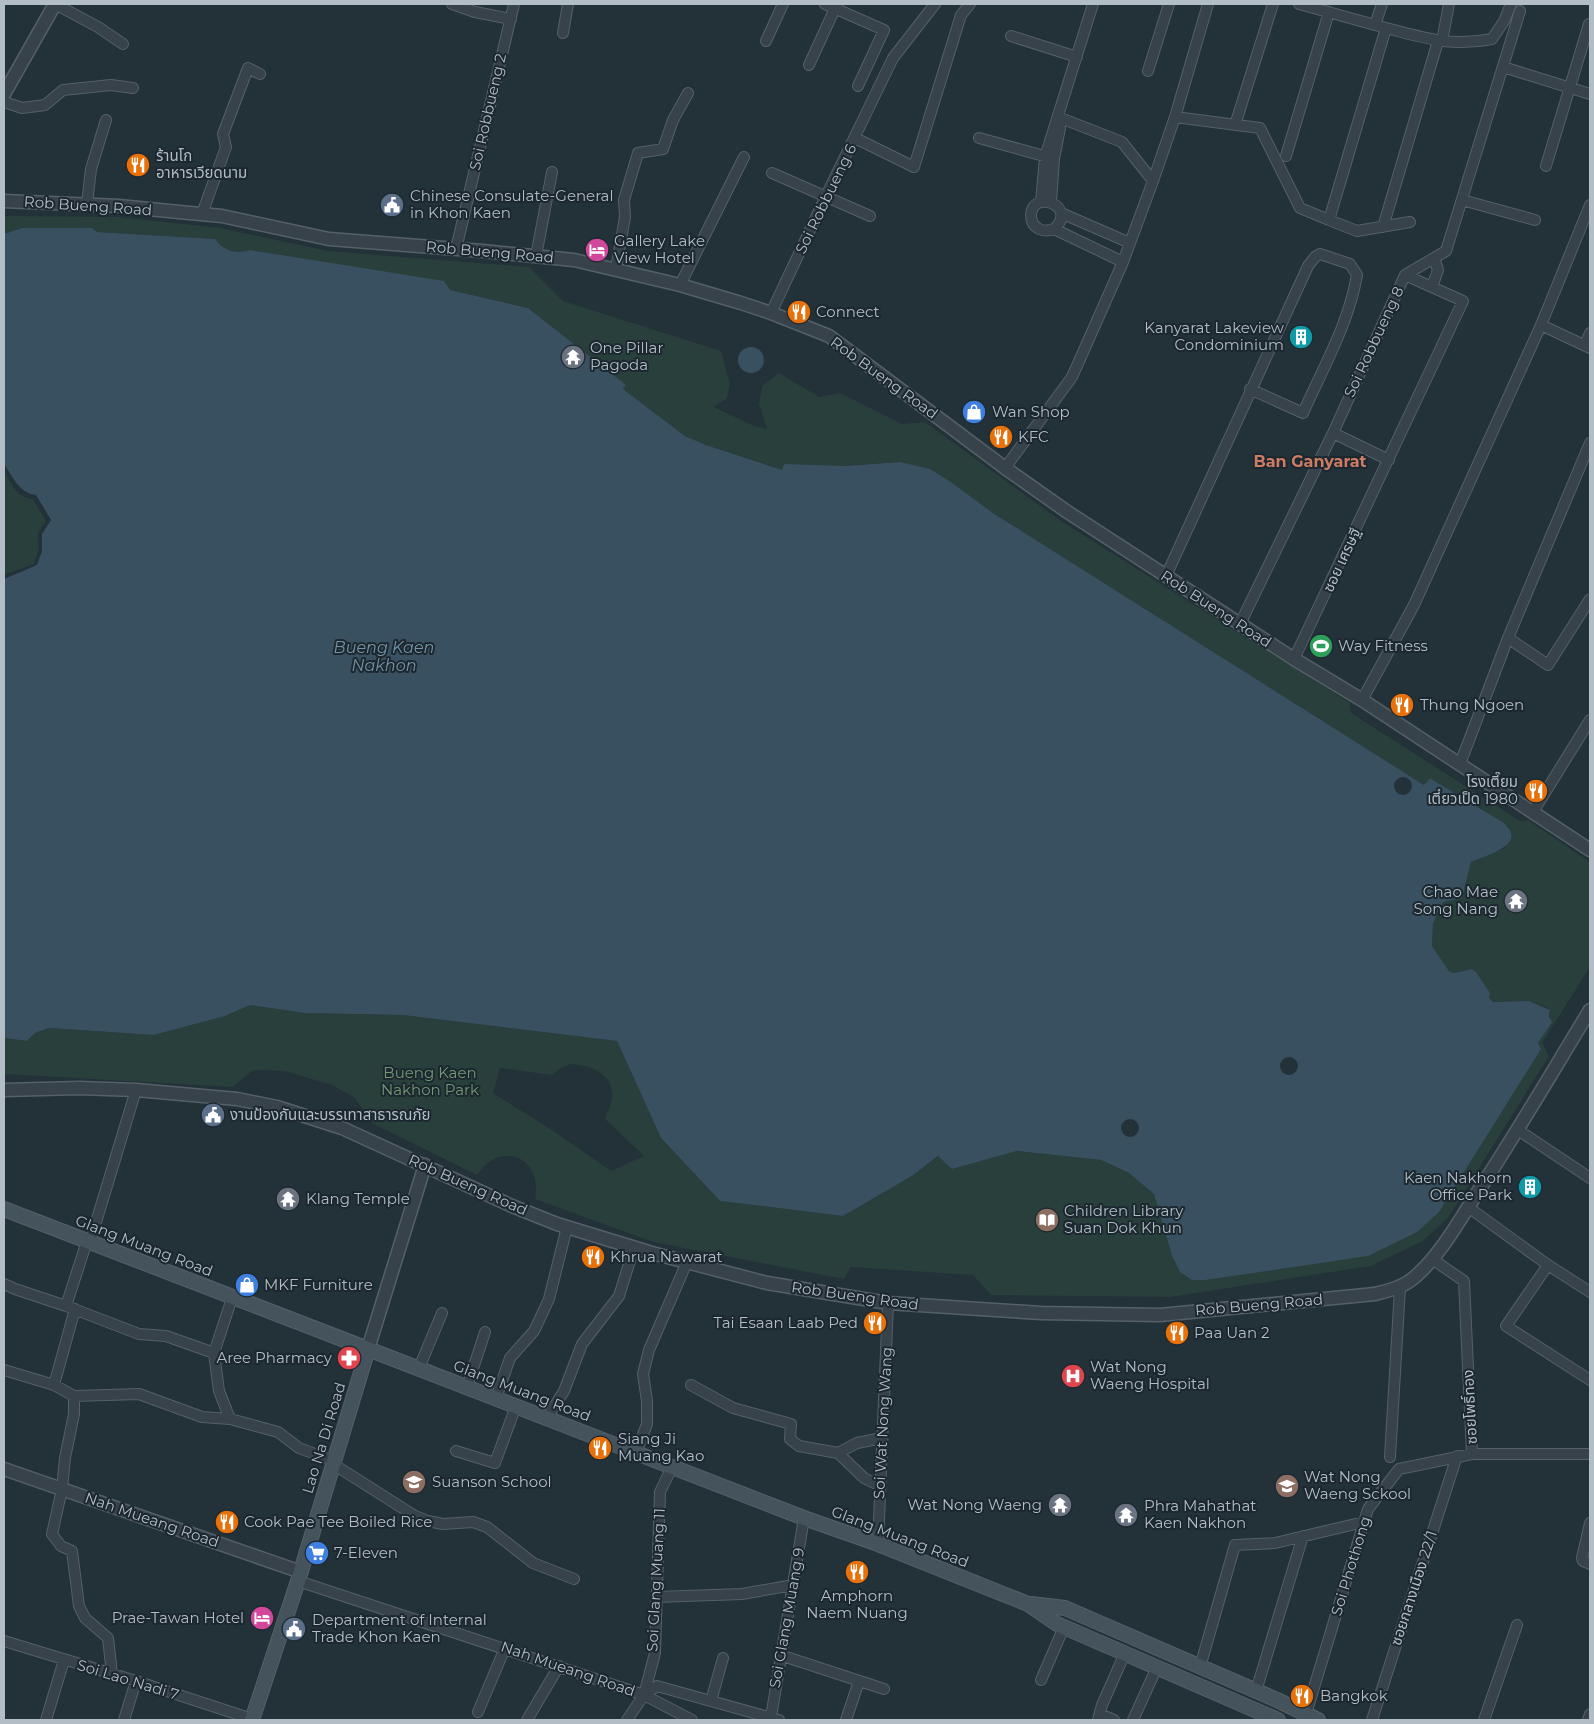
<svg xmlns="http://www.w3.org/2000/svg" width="1594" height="1724" font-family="Montserrat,'Noto Sans Thai',sans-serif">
<rect width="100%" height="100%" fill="#233139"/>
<!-- green -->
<path fill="#293f3c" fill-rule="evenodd" d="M4 216 119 217 220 228 328 251 529 267 563 301 721 351 730 383 727 398 714 407 754 426 767 429 759 404 762 386 779 373 819 397 840 393 902 424 925 422 1061 521 1350 703 1351 713 1520 821 1528 820 1590 862V967L1542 1043 1549 1056 1448 1218 1423 1241 1371 1266 1170 1297 991 1295 973 1275 851 1267 844 1279 653 1242 535 1199C543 1157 501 1139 477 1175L372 1123 355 1098 332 1085 285 1071 253 1070 233 1087 4 1074V1038L27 1041 35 1033 49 1028 154 1035 225 1016 250 1005 304 1013 403 1015 617 1041 661 1138 720 1201 843 1216 912 1176 939 1156 952 1169 1017 1151 1101 1160 1129 1173 1155 1194 1172 1256 1180 1272 1538 1043 1550 1019V1012L1548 1008 1529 1001 1493 1002 1489 998 1472 969 1454 973 1449 971 1432 946 1433 924 1440 907 1444 902 1462 898 1471 862 1505 848 1509 827 1504 823 1430 778 1424 785 993 513 951 482 900 462 782 470 706 445 685 436 623 389 625 385 528 308 450 290 250 250C236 254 223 251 214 239L97 232 92 228H22L4 234ZM570 1064C587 1065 610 1071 612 1092 613 1101 608 1111 605 1119L644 1156 611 1171 552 1130 493 1093 500 1068 552 1075 561 1068Z
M4 471C11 483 17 498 33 499L46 521 38 533 39 549 34 564 4 575Z"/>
<!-- water -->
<path fill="#38505f" d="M22 228H92L97 232 215 239C223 251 236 254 250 250L444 281 450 290 528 308 626 385 623 389 685 436 706 445 782 470 784 464 844 466 900 462 930 469 951 482 993 513 1424 785 1430 778 1504 823C1528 845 1487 855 1471 862L1462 898 1444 902 1440 907 1433 924 1432 946 1449 971 1454 973 1472 969 1476 972 1490 993 1489 998 1493 1002 1529 1001 1550 1010 1549 1016 1552 1022 1538 1043 1541 1049 1439 1212 1417 1232 1368 1256 1205 1280H1192L1180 1272 1172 1256 1154 1194 1129 1173 1101 1160 1017 1151 952 1169 938 1156 912 1176 843 1216 720 1201 661 1138 617 1041 403 1015 304 1013 250 1005 225 1016 154 1035 49 1028 35 1033 27 1041 4 1038V579L37 565 42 551V534L51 520 36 495C19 493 13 477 4 464V234Z
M738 360a13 13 0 1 1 26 0a13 13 0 1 1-26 0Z"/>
<!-- pier -->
<path fill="#233139" d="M1394 786a9 9 0 1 1 18 0a9 9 0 1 1-18 0Z
M1280 1066a9 9 0 1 1 18 0a9 9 0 1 1-18 0Z
M1121 1128a9 9 0 1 1 18 0a9 9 0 1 1-18 0Z"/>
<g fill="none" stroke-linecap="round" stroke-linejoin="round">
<!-- minor casing -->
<g stroke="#556068" stroke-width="12">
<path id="minor" d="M55 4 98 27 123 44
M452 4 475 12 511 19
M825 4 884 30 858 86
M1375 25 1382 4
M1386 28C1425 38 1451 47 1492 39L1504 21 1511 4
M563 33 568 4
M1011 36 1077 57
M766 41 783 4
M1442 41 1449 4
M809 65 837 4
M1503 67 1590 94
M1148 71 1169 4
M4 102 22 108 45 105 63 90 111 85 133 88
M1058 117 1122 142 1153 181
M1175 117 1260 128 1300 208 1329 220 1386 28 1299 4
M1235 125 1273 4
M855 138 914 167 961 15 970 4
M979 138 1051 158
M1286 156 1329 12
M1546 166 1589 24
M772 173 870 216
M1462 200 1535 220
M1041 202 1045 157 1093 4
M1051 202 1054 159 1060 128 1059 121
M87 204 91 169 106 120
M1061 213 1130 243
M202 214 226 147 223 134 248 68 260 74
M1329 220 1357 231 1410 222
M1383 227 1438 41
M1054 229C1079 207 1033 188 1031 215 1031 229 1044 233 1054 229L1123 262
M456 249 514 4
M536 256 552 172
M616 269 625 217 624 200 638 153 663 149 673 120 688 93
M680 285 744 157
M1432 287 1438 270 1434 258
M771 313 826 196 893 58 935 4
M1541 325 1590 348
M1585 345 1590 333
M1333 433 1389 460
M1005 468 1072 377 1123 262 1153 181 1175 117 1208 4
M1166 576 1308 266 1315 257 1320 254 1350 264 1357 275C1349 323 1323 368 1303 413L1250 389
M1240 624 1333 433 1405 275 1446 251 1520 11
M1508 638 1548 665 1590 599
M1294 659 1463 301 1405 275
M1362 700 1414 605 1541 325 1590 205
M1460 764 1508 638 1590 443
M1533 812 1590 720
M1518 1130 1590 1178
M1468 1207 1548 1265 1506 1326 1590 1380
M90 1242 136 1090
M1432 1259 1464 1281 1472 1454H1590
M1548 1265 1590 1292
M4 1284 15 1289 66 1306 139 1334 166 1336 214 1353
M66 1306 87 1241
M419 1368 442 1313
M4 1370 54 1385 74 1396 139 1394 202 1417 230 1419 278 1432 299 1448 334 1461
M54 1385 75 1309
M691 1385 733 1408 791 1424 790 1439 799 1446 838 1453 864 1478 880 1486
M467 1387 485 1332
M74 1396V1414L65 1458 62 1489 52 1534 61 1546 72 1551 79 1606 85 1618 108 1638 112 1674
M496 1398 510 1358 534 1331 549 1299 567 1227
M547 1418 564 1391 582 1344 619 1296 634 1248
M230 1419 219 1391 214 1353 232 1298
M456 1451 495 1463 516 1406
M636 1453 647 1424V1401L643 1374 649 1350 687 1262
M838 1453 857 1443 882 1438
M1390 1457 1400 1288
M333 1464 415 1516 428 1521 443 1524 473 1522 487 1527 533 1563 574 1579
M1590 1523 1582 1558 1583 1561 1590 1564
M878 1544 888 1303
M298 1581 644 1695 692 1720
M657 1597 742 1594 793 1585
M4 1641 136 1681 252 1719
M780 1655 884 1689
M1200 1667 1235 1545 1275 1543 1364 1522
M1041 1680 1064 1627
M1256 1691 1303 1536
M644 1695 657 1686 779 1720
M711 1701 723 1658
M478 1712 505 1648
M1100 1714 1114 1720
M1306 1714 1368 1509 1399 1469 1472 1454
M771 1717 804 1518
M46 1720 64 1660
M124 1720 136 1681
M527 1720 559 1666
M627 1720 644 1695 655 1653 660 1492 672 1467
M846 1720 859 1681
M1098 1720 1102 1705 1125 1653
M1133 1720 1157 1667
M1372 1720 1457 1456
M1484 1720 1517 1625
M1588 1720 1590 1714"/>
</g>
<!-- tertiary casing -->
<g stroke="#556068" stroke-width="15">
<path id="tertiary" d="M4 94 55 4
M4 201 119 206 179 212 222 216 329 239 483 251 574 260 680 285 741 303 771 313 829 336 1005 468 1066 511 1294 659 1362 700 1590 850
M4 1090 79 1088 136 1090 237 1099 277 1107 342 1128 512 1206 557 1224 652 1253 767 1283 888 1303 1041 1313 1160 1315 1375 1294C1391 1290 1404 1287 1416 1276 1443 1252 1461 1217 1481 1187 1519 1129 1554 1069 1590 1010
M368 1349 425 1165
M4 1469 301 1572"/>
</g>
<!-- secondary casing -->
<g stroke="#556068" stroke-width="16">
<path id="secondary" d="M4 1209 368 1349 804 1518 878 1544 1028 1604 1057 1624 1278 1720
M1031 1604 1065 1608 1277 1700 1318 1720
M252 1720 298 1581 368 1349"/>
</g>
<!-- minor -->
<use href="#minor" stroke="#37424a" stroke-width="10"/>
<!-- tertiary -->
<use href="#tertiary" stroke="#37424a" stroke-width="12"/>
<!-- secondary -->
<use href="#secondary" stroke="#45535d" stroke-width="14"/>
</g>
<!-- icons -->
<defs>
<g id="restaurant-disc" transform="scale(1.25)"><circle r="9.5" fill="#e8710a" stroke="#1c272f"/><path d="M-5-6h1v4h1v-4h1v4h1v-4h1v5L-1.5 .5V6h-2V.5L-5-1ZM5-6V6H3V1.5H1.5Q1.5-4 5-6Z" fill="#fff"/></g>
<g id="civic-disc" transform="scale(1.25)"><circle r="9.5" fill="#5c6f8a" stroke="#1c272f"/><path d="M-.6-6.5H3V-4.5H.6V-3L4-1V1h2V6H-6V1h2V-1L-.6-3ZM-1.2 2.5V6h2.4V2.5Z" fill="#fff"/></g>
<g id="hotel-disc" transform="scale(1.25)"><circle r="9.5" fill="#d1479c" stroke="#1c272f"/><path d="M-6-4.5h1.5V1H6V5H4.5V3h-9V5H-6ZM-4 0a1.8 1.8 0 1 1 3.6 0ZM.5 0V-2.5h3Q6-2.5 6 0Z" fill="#fff"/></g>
<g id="building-disc" transform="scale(1.25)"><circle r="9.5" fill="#0f9aa8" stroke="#1c272f"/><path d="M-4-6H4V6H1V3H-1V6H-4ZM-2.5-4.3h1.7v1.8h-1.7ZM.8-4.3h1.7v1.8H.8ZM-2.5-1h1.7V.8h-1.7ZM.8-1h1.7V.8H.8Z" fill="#fff"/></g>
<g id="temple-disc" transform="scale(1.25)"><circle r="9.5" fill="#6b7280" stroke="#1c272f"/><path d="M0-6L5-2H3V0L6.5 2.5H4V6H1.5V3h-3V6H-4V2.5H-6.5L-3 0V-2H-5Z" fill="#fff"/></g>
<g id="shop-disc" transform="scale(1.25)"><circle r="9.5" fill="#3f7fe0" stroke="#1c272f"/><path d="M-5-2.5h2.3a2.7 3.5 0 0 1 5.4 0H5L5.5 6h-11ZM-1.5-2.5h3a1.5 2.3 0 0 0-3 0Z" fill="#fff"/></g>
<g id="stadium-disc" transform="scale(1.25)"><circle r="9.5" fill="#2e9e5b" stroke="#1c272f"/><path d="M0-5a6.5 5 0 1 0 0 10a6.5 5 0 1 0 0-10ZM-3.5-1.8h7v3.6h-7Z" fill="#fff"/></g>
<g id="library-disc" transform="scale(1.25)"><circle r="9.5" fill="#8d6e63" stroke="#1c272f"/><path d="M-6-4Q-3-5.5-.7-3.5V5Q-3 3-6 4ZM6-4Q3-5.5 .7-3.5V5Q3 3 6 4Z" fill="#fff"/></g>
<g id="pharmacy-disc" transform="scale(1.25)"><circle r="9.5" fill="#e0444e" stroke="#1c272f"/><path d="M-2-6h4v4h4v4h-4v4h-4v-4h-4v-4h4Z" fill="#fff"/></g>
<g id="hospital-disc" transform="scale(1.25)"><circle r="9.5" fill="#e0444e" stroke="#1c272f"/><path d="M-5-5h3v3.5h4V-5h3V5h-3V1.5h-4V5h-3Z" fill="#fff"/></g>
<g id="school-disc" transform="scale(1.25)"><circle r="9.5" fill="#8d6e63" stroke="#1c272f"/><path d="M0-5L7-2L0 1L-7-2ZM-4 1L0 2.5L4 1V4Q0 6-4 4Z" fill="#fff"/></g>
<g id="supermarket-disc" transform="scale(1.25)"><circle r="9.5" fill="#3f7fe0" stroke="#1c272f"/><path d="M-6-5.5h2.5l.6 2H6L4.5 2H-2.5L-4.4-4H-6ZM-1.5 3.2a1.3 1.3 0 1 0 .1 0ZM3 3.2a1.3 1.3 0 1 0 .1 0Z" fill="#fff"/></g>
</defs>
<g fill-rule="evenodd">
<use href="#restaurant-disc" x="138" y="165"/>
<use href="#civic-disc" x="392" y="205"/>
<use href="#hotel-disc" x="597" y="250"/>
<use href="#restaurant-disc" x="799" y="312"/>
<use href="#building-disc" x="1301" y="337"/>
<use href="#temple-disc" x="573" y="357"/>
<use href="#shop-disc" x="974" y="412"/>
<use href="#restaurant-disc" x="1001" y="437"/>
<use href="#stadium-disc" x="1321" y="646"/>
<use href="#restaurant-disc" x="1402" y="705"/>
<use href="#restaurant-disc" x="1536" y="791"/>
<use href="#temple-disc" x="1516" y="901"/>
<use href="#civic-disc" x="213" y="1115"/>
<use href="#building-disc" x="1530" y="1187"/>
<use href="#temple-disc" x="288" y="1199"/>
<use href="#library-disc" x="1047" y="1220"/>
<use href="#restaurant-disc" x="593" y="1257"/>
<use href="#shop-disc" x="247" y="1285"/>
<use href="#restaurant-disc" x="875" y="1323"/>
<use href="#restaurant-disc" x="1177" y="1333"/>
<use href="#pharmacy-disc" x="349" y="1358"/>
<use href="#hospital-disc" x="1073" y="1376"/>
<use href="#restaurant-disc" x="600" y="1448"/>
<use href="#school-disc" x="414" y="1482"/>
<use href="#school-disc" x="1287" y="1486"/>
<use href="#temple-disc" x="1060" y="1505"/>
<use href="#temple-disc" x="1126" y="1515"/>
<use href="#restaurant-disc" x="227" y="1522"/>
<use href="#supermarket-disc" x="317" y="1553"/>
<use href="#restaurant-disc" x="857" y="1572"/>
<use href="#hotel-disc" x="262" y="1618"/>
<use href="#civic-disc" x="294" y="1629"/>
<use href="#restaurant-disc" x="1302" y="1696"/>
</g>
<g text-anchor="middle" stroke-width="4" stroke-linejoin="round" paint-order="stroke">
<!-- street labels -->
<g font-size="15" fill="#b2bdc6" stroke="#1c272f">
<text transform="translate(488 112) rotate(-77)" y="5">Soi Robbueng 2</text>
<text transform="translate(826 199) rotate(-64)" y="5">Soi Robbueng 6</text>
<text transform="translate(88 206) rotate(4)" y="5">Rob Bueng Road</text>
<text transform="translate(490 252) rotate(5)" y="5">Rob Bueng Road</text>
<text transform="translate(1374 342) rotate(-65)" y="5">Soi Robbueng 8</text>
<text transform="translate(884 378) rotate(36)" y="5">Rob Bueng Road</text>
<text transform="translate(1342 560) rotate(-65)" y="5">ซอย เศรษฐี</text>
<text transform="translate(1216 609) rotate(33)" y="5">Rob Bueng Road</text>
<text transform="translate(468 1185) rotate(24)" y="5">Rob Bueng Road</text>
<text transform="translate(144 1246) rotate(21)" y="5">Glang Muang Road</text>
<text transform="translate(855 1296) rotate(8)" y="5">Rob Bueng Road</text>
<text transform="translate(1259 1305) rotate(-5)" y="5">Rob Bueng Road</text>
<text transform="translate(522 1391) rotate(21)" y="5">Glang Muang Road</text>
<text transform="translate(1470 1407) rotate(-93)" y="5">ซอยโพธิ์ทอง</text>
<text transform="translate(883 1423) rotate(-87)" y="5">Soi Wat Nong Wang</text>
<text transform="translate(324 1438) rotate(-73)" y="5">Lao Na Di Road</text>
<text transform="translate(152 1520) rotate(19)" y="5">Nah Mueang Road</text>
<text transform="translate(900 1537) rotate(21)" y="5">Glang Muang Road</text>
<text transform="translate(1351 1566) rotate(-73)" y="5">Soi Phothong</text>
<text transform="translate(656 1580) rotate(-87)" y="5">Soi Glang Muang 11</text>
<text transform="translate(1414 1588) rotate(-72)" y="5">ซอยกลางเมือง 22/1</text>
<text transform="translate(787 1618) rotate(-80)" y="5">Soi Glang Muang 9</text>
<text transform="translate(568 1669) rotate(19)" y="5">Nah Mueang Road</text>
<text transform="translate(128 1680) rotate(17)" y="5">Soi Lao Nadi 7</text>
</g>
<!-- poi labels -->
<g font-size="15" fill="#b2bdc6" stroke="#1c272f" text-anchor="start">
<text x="156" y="161">ร้านโก<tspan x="156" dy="17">อาหารเวียดนาม</tspan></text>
<text x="410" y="201">Chinese Consulate-General<tspan x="410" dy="17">in Khon Kaen</tspan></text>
<text x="614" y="246">Gallery Lake<tspan x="614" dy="17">View Hotel</tspan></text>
<text x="816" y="317">Connect</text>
<text x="1284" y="333" text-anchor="end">Kanyarat Lakeview<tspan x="1284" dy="17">Condominium</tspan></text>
<text x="590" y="353">One Pillar<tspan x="590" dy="17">Pagoda</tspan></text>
<text x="992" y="417">Wan Shop</text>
<text x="1018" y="442">KFC</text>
<text x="1338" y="651">Way Fitness</text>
<text x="1420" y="710">Thung Ngoen</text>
<text x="1518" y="787" text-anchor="end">โรงเตี๊ยม<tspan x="1518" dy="17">เตี๋ยวเป็ด 1980</tspan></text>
<text x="1498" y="897" text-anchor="end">Chao Mae<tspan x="1498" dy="17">Song Nang</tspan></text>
<text x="230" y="1120">งานป้องกันและบรรเทาสาธารณภัย</text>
<text x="1512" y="1183" text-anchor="end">Kaen Nakhorn<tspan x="1512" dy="17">Office Park</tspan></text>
<text x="306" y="1204">Klang Temple</text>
<text x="1064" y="1216">Children Library<tspan x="1064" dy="17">Suan Dok Khun</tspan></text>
<text x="610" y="1262">Khrua Nawarat</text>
<text x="264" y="1290">MKF Furniture</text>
<text x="858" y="1328" text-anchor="end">Tai Esaan Laab Ped</text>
<text x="1194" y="1338">Paa Uan 2</text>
<text x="332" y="1363" text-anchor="end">Aree Pharmacy</text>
<text x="1090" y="1372">Wat Nong<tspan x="1090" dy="17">Waeng Hospital</tspan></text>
<text x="618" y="1444">Siang Ji<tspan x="618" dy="17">Muang Kao</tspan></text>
<text x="1304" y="1482">Wat Nong<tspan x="1304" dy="17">Waeng Sckool</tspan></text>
<text x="432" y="1487">Suanson School</text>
<text x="1042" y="1510" text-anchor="end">Wat Nong Waeng</text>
<text x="1144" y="1511">Phra Mahathat<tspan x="1144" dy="17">Kaen Nakhon</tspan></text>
<text x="244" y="1527">Cook Pae Tee Boiled Rice</text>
<text x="334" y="1558">7-Eleven</text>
<text x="857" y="1601" text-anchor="middle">Amphorn<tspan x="857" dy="17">Naem Nuang</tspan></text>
<text x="244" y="1623" text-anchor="end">Prae-Tawan Hotel</text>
<text x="312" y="1625">Department of Internal<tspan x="312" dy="17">Trade Khon Kaen</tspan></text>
<text x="1320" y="1701">Bangkok</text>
</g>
<!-- park labels -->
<g font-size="15" fill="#719a73" stroke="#1c272f">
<text x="430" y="1078">Bueng Kaen<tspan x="430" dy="17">Nakhon Park</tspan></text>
</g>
<!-- neighbourhood labels -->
<g font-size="16" font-weight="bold" fill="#ce7d65" stroke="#1c272f">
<text x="1310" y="467">Ban Ganyarat</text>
</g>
<!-- water labels -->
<g font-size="16" font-style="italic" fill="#7495a8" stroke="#1c272f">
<text x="384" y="653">Bueng Kaen<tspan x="384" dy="18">Nakhon</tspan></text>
</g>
</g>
<!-- border -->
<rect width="1594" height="1724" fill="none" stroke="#b2bdc6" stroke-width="10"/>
</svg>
